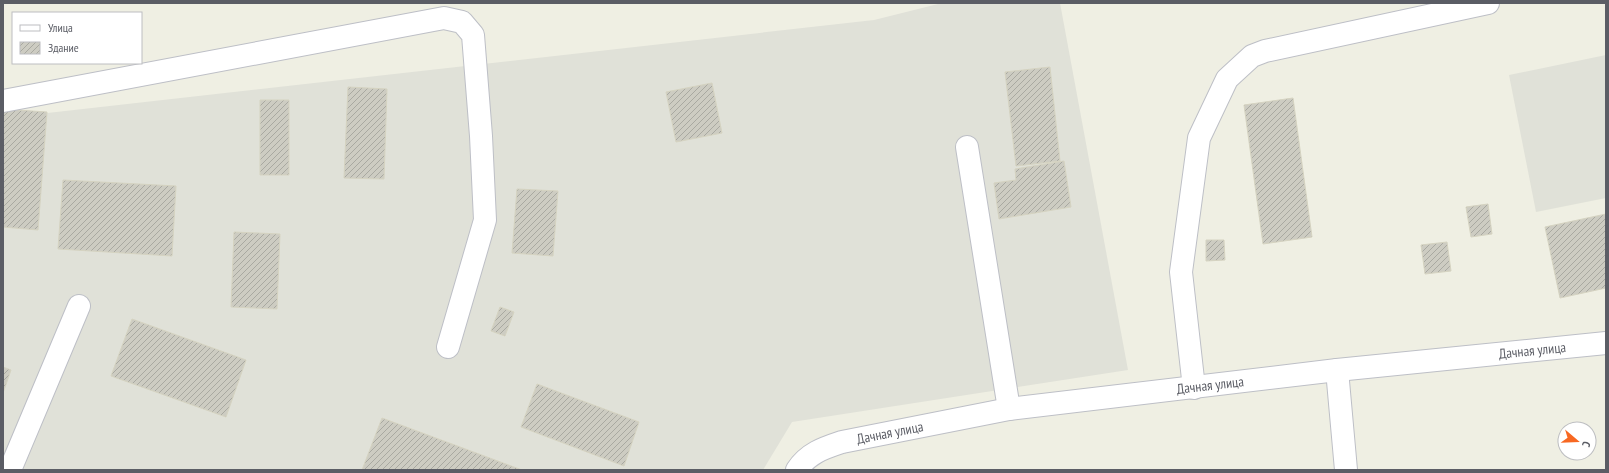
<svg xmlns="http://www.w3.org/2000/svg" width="1609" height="473" font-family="'PT Sans Narrow',sans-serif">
<defs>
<pattern id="building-hatch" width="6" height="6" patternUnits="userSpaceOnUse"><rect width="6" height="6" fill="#cdccc2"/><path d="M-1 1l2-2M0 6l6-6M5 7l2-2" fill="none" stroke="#a9a9a1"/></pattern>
</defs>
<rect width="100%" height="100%" fill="#efefe3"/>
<!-- industrial -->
<path fill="#e0e1d8" d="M942 3H1060L1128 370 792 422 763 470H3V118L874 20Z
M1606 55V198L1536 212 1509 75Z"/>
<!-- building -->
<path fill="url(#building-hatch)" stroke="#d5d3c1" d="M1050 67 1060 161 1016 166 1005 72Z
M712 83 722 133 676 142 666 92Z
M348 87 387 89 384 179 344 178Z
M1293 98 1312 237 1263 244 1244 105Z
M260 100H289V175H260Z
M3 109 47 112 38 230 3 227Z
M1064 161 1071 207 999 219 994 183 1016 180 1015 169Z
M63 180 176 186 172 256 58 249Z
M517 189 558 191 553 256 512 253Z
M1488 204 1492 234 1471 237 1466 207Z
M1606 214V288L1560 298 1545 227Z
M234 232 280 234 277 309 231 307Z
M1206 240H1224L1225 260 1206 261Z
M1447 242 1451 271 1425 274 1421 245Z
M500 307 514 312 505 336 491 331Z
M132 319 246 360 226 417 111 376Z
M3 367 11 370 3 393Z
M537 384 639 422 624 466 521 427Z
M382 418 522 470H362Z"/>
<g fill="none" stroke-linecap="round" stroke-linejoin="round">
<!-- minor casing -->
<g stroke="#bdbfc6" stroke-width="24">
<g id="minor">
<path d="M3 101 444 18 462 22 473 35 481 136 485 220 448 347"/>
<path d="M967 147 1009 409"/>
<path d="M1337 370 1346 470"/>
<path d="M1194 388 1181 272 1199 138 1227 79 1252 56 1265 51 1488 3"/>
<path d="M10 470 79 306"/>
<path id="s1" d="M797 470C808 453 824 448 842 442L1009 409 1337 370 1606 343"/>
</g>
</g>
<!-- minor -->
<use href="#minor" stroke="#fff" stroke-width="22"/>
</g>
<g text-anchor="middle" stroke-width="3" stroke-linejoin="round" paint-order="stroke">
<!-- street labels -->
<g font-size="14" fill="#5b5d65" stroke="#fff">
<text dy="5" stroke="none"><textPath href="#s1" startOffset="751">Дачная улица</textPath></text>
<text dy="5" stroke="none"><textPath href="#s1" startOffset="427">Дачная улица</textPath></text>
<text dy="5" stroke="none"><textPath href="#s1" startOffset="103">Дачная улица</textPath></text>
</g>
</g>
<!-- border -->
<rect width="1609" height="473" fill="none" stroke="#5b5d65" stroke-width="8"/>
<!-- legend -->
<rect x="12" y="12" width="130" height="52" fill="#ffffff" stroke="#bdbec1"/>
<rect x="20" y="25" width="20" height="6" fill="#ffffff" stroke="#bdbec1"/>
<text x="48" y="32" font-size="12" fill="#5b5d65">Улица</text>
<rect x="20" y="42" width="20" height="12" fill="url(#building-hatch)" stroke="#bdbec1"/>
<text x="48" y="52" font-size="12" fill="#5b5d65">Здание</text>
<!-- north arrow -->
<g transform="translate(1577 441) rotate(109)"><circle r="19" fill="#ffffff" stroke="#bdbec1"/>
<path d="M0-3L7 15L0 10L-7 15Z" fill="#f76822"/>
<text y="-6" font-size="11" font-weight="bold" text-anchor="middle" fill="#5b5d65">С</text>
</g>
</svg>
